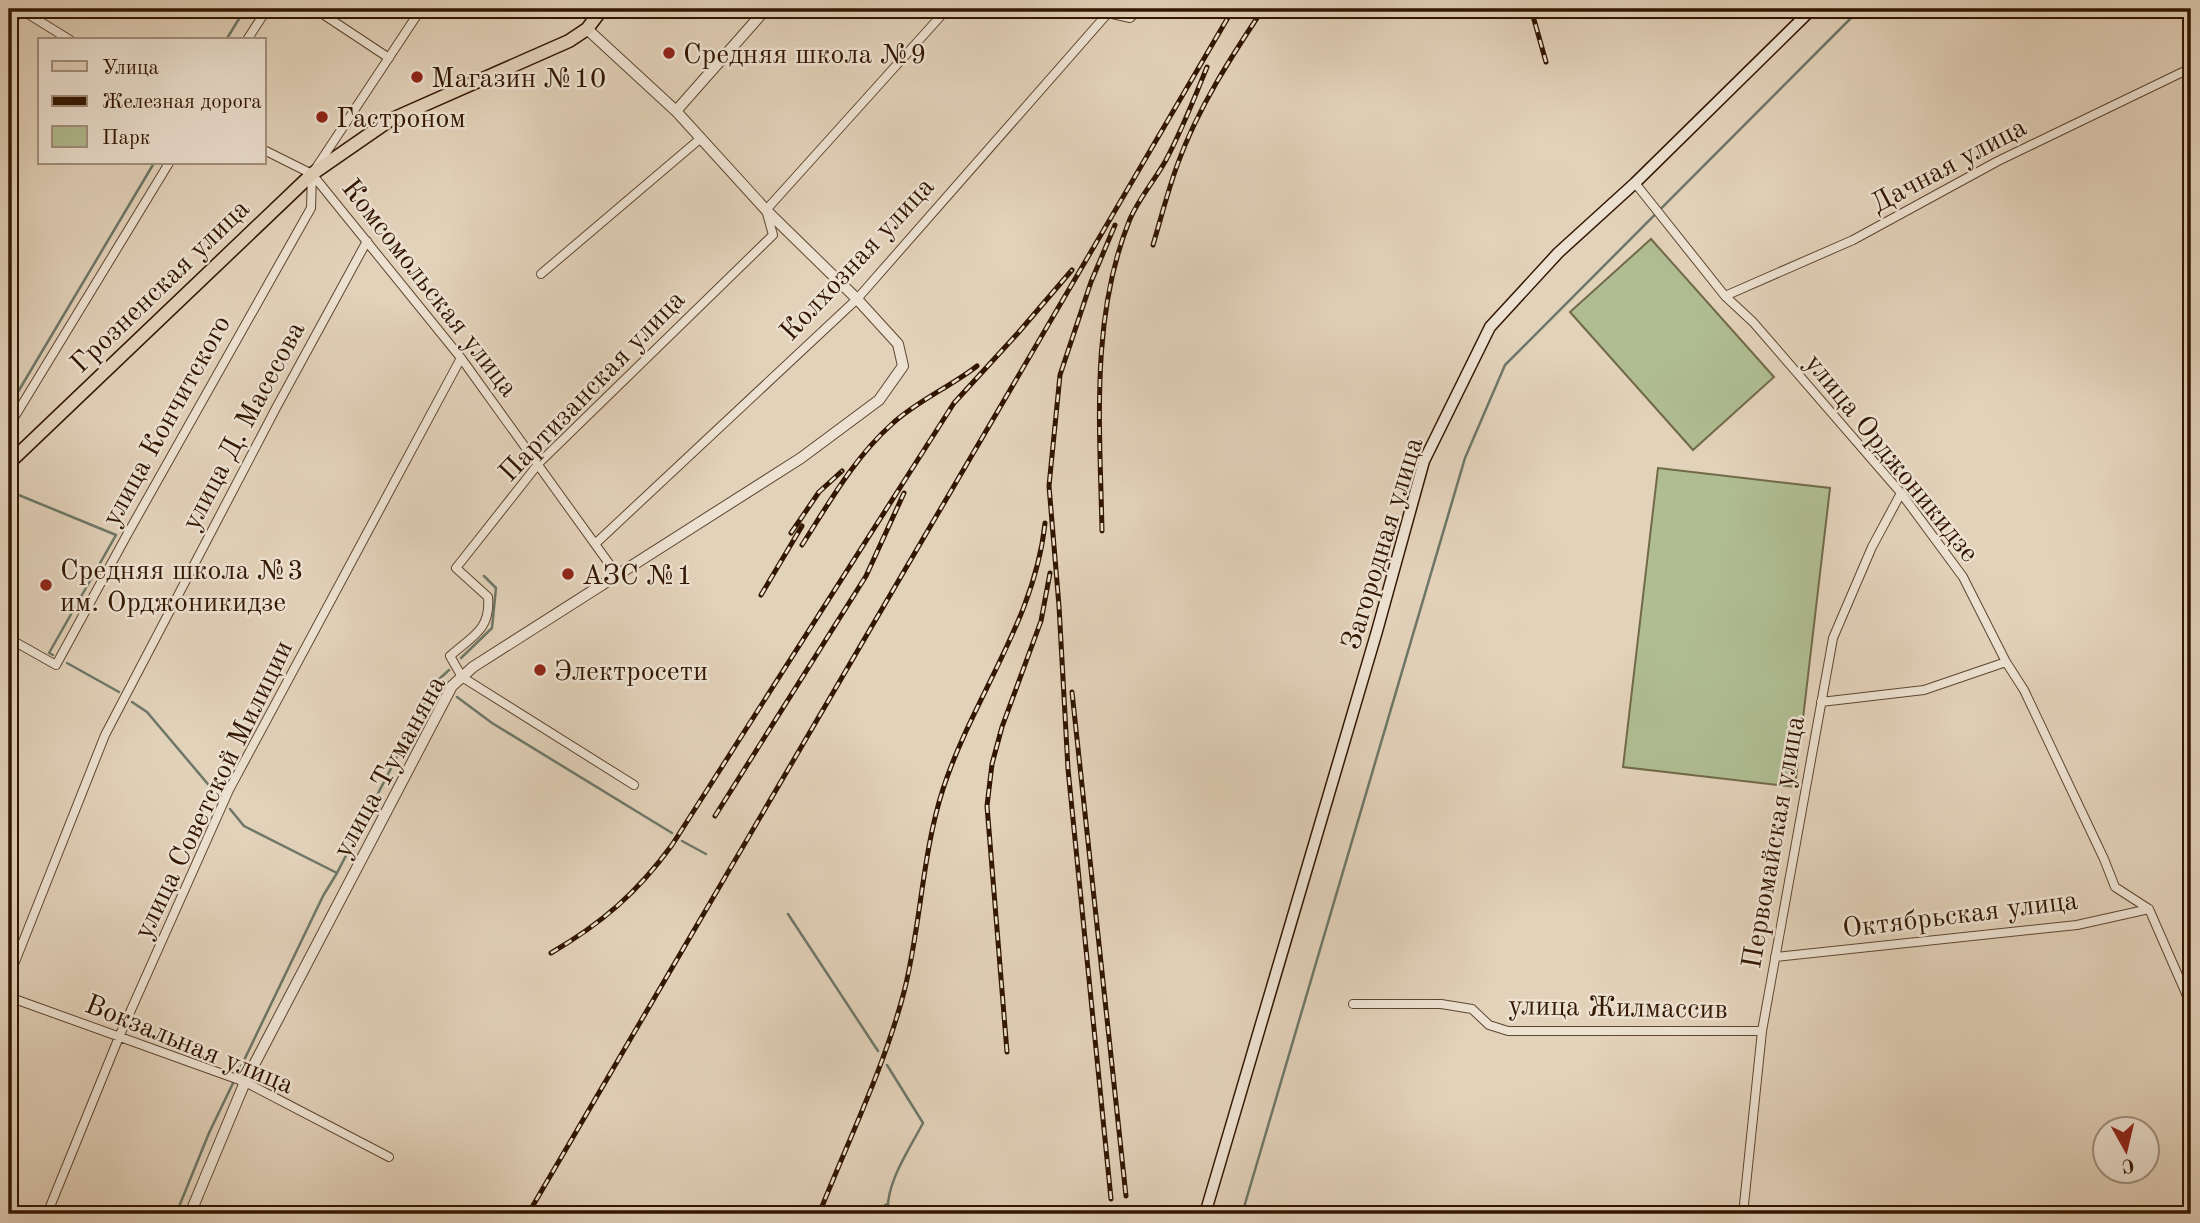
<svg xmlns="http://www.w3.org/2000/svg" width="2200" height="1223" font-family="'Old Standard TT',serif">
<rect width="100%" height="100%" fill="#e3d2ba"/>
<filter id="stains"><feTurbulence type="fractalNoise" baseFrequency=".00286" numOctaves="4"/><feColorMatrix values="0 0 0 0 .2 0 0 0 0 .09 0 0 0 0 .02 0 0 0 .5 -.17"/></filter>
<radialGradient id="worn" r=".72"><stop offset=".6" stop-color="#630" stop-opacity="0"/><stop offset="1" stop-color="#630" stop-opacity=".3"/></radialGradient>
<!-- green -->
<path fill="#b0bd92" stroke="#716a49" stroke-width="2" d="M1651 239 1774 377 1693 450 1570 312Z
M1658 468 1830 488 1795 787 1623 767Z"/>
<g fill="none" stroke-linecap="round" stroke-linejoin="round">
<!-- stream -->
<path stroke="#6d7768" stroke-width="2.5" d="M226 40 245 9
M9 407 154 163
M9 491 116 535 49 653 53 655
M461 658 492 628 496 588 484 576
M67 663 119 692
M435 683 449 670
M457 697 492 723 672 833
M132 702 147 712 218 796
M230 809 244 826 337 873 435 683 442 686
M682 841 706 854
M788 914 878 1051
M887 1065 923 1123C909 1150 885 1184 888 1214
M176 1214 209 1133 323 896 337 873
M871 1214 887 1204
M1242 1214 1465 458 1505 365 1860 9"/>
<!-- minor casing -->
<g stroke="#5e452e" stroke-width="10">
<path id="minor" d="M20 9 70 40
M315 9 389 58
M9 27 20 9
M247 40 267 9
M264 150 312 174 461 358 618 576
M1635 183 1725 296 1753 322 1901 493 1963 577 2006 662 2024 690 2104 859 2115 887 2149 909 2191 1005
M541 274 701 138
M1725 296 1853 240 1998 161 2191 68
M9 426 169 163
M595 544 857 299 1108 13 1130 18 1139 9
M9 661 17 643 56 665 128 533 311 208 312 174 421 9
M1821 702 1924 690 2006 662
M634 785 462 677 450 656C472 636 491 630 488 597L456 568 539 463 773 235 766 210 947 9
M1775 957 2077 925 2149 909
M9 977 105 735 276 408 367 241
M9 997 245 1082 389 1157
M1353 1004H1441L1472 1009 1489 1025 1508 1031H1762
M47 1214 119 1037 229 790 461 358
M1743 1214 1762 1031 1833 638 1872 547 1901 493"/>
</g>
<!-- tertiary casing -->
<g stroke="#5e452e" stroke-width="12">
<path id="tertiary" d="M676 111 766 9
M190 1214 245 1082 452 686 473 667 801 458 879 400 903 366 898 344 857 299 766 210 676 111 587 29"/>
</g>
<!-- secondary casing -->
<g stroke="#321600" stroke-width="13">
<path id="secondary" d="M1205 1214 1377 631 1424 461 1490 327 1558 253 1635 183 1812 9"/>
</g>
<!-- primary casing -->
<g stroke="#321600" stroke-width="15">
<path id="primary" d="M9 463 312 174 390 120 569 41 587 29 602 9"/>
</g>
<!-- minor -->
<use href="#minor" stroke="#ede2d2" stroke-width="8"/>
<!-- tertiary -->
<use href="#tertiary" stroke="#ede2d2" stroke-width="10"/>
<!-- secondary -->
<use href="#secondary" stroke="#ede2d2" stroke-width="10"/>
<!-- primary -->
<use href="#primary" stroke="#e3d2ba" stroke-width="12"/>
<!-- rail casing -->
<g stroke="#321600" stroke-width="5">
<path id="rail" d="M1531 9 1546 62
M1153 245C1161 218 1168 190 1178 163 1198 108 1231 57 1263 9
M1102 531C1100 427 1090 317 1130 219 1139 198 1155 180 1166 160 1182 130 1194 99 1207 67
M791 533 819 492 842 471
M802 545C829 503 854 458 892 424 917 401 950 387 977 366
M761 595 802 526
M1072 692 1126 1196
M715 816 866 576 904 493
M551 953C602 923 637 893 672 845L954 403 1018 333 1072 270
M1007 1052 987 806 992 764 1002 727 1041 621 1050 573
M1111 1199 1068 769 1059 606 1049 486 1060 375 1091 282 1115 225
M528 1214 1233 9
M819 1214C848 1141 884 1068 904 992 921 925 922 854 943 789 973 697 1035 620 1045 523"/>
</g>
<!-- rail -->
<use href="#rail" stroke="#ede2d2" stroke-width="2.5" stroke-dasharray="8" stroke-linecap="butt"/>
</g>
<!-- markers -->
<g fill="#8f2418" stroke="#ede2d2" stroke-width="2.5">
<circle cx="669" cy="53" r="7"/>
<circle cx="417" cy="77" r="7"/>
<circle cx="322" cy="117" r="7"/>
<circle cx="568" cy="574" r="7"/>
<circle cx="46" cy="585" r="7"/>
<circle cx="540" cy="670" r="7"/>
</g>
<g text-anchor="middle" stroke-width="5" stroke-linejoin="round" paint-order="stroke">
<!-- poi labels -->
<g font-size="28" fill="#321600" stroke="#ede2d2" text-anchor="start">
<text x="683" y="63">Средняя школа №9</text>
<text x="431" y="87">Магазин №10</text>
<text x="336" y="127">Гастроном</text>
<text x="60" y="579">Средняя школа №3<tspan x="60" dy="32">им. Орджоникидзе</tspan></text>
<text x="582" y="584">АЗС №1</text>
<text x="554" y="680">Электросети</text>
</g>
<!-- street labels -->
<g font-size="28" fill="#321600" stroke="#ede2d2">
<text transform="translate(1948 164) rotate(-28)" y="10">Дачная улица</text>
<text transform="translate(856 258) rotate(-47)" y="10">Колхозная улица</text>
<text transform="translate(159 285) rotate(-44)" y="10">Грозненская улица</text>
<text transform="translate(431 287) rotate(52)" y="10">Комсомольская улица</text>
<text transform="translate(591 385) rotate(-46)" y="10">Партизанская улица</text>
<text transform="translate(165 420) rotate(-61)" y="10">улица Кончитского</text>
<text transform="translate(242 425) rotate(-62)" y="10">улица Д. Масесова</text>
<text transform="translate(1893 457) rotate(51)" y="10">улица Орджоникидзе</text>
<text transform="translate(1381 543) rotate(-73)" y="10">Загородная улица</text>
<text transform="translate(388 766) rotate(-61)" y="10">улица Туманяна</text>
<text transform="translate(212 789) rotate(-64)" y="10">улица Советской Милиции</text>
<text transform="translate(1772 842) rotate(-80)" y="10">Первомайская улица</text>
<text transform="translate(1960 913) rotate(-7)" y="10">Октябрьская улица</text>
<text transform="translate(1618 1006) rotate(1)" y="10">улица Жилмассив</text>
<text transform="translate(190 1043) rotate(22)" y="10">Вокзальная улица</text>
</g>
</g>
<!-- margin -->
<rect width="2200" height="1223" fill="none" stroke="#e3d2ba" stroke-width="35"/>
<rect x="10" y="10" width="2179" height="1202" fill="none" stroke="#321600" stroke-width="3.5"/>
<rect x="18" y="18" width="2165" height="1188" fill="none" stroke="#321600" stroke-width="2"/>
<!-- legend -->
<rect x="38" y="38" width="228" height="126" fill="#ede2d2" stroke="#a2907e" stroke-width="2"/>
<rect x="52" y="61" width="35" height="10" fill="#e3d2ba" stroke="#a2907e" stroke-width="2"/>
<text x="102" y="74" font-size="21" fill="#321600">Улица</text>
<rect x="52" y="96" width="35" height="10" fill="#321600" stroke="#a2907e" stroke-width="2"/>
<text x="102" y="108" font-size="21" fill="#321600">Железная дорога</text>
<rect x="52" y="126" width="35" height="21" fill="#b0bd92" stroke="#a2907e" stroke-width="2"/>
<text x="102" y="144" font-size="21" fill="#321600">Парк</text>
<!-- north arrow -->
<g transform="translate(2126 1150) rotate(172)"><circle r="33" fill="#ede2d2" stroke="#a2907e" stroke-width="2"/>
<path d="M0-5L12 26L0 18L-12 26Z" fill="#8f2418"/>
<text y="-10" font-size="19" font-weight="bold" text-anchor="middle" fill="#321600">С</text>
</g>
<rect width="100%" height="100%" filter="url(#stains)"/>
<rect width="100%" height="100%" fill="url(#worn)"/>
</svg>
